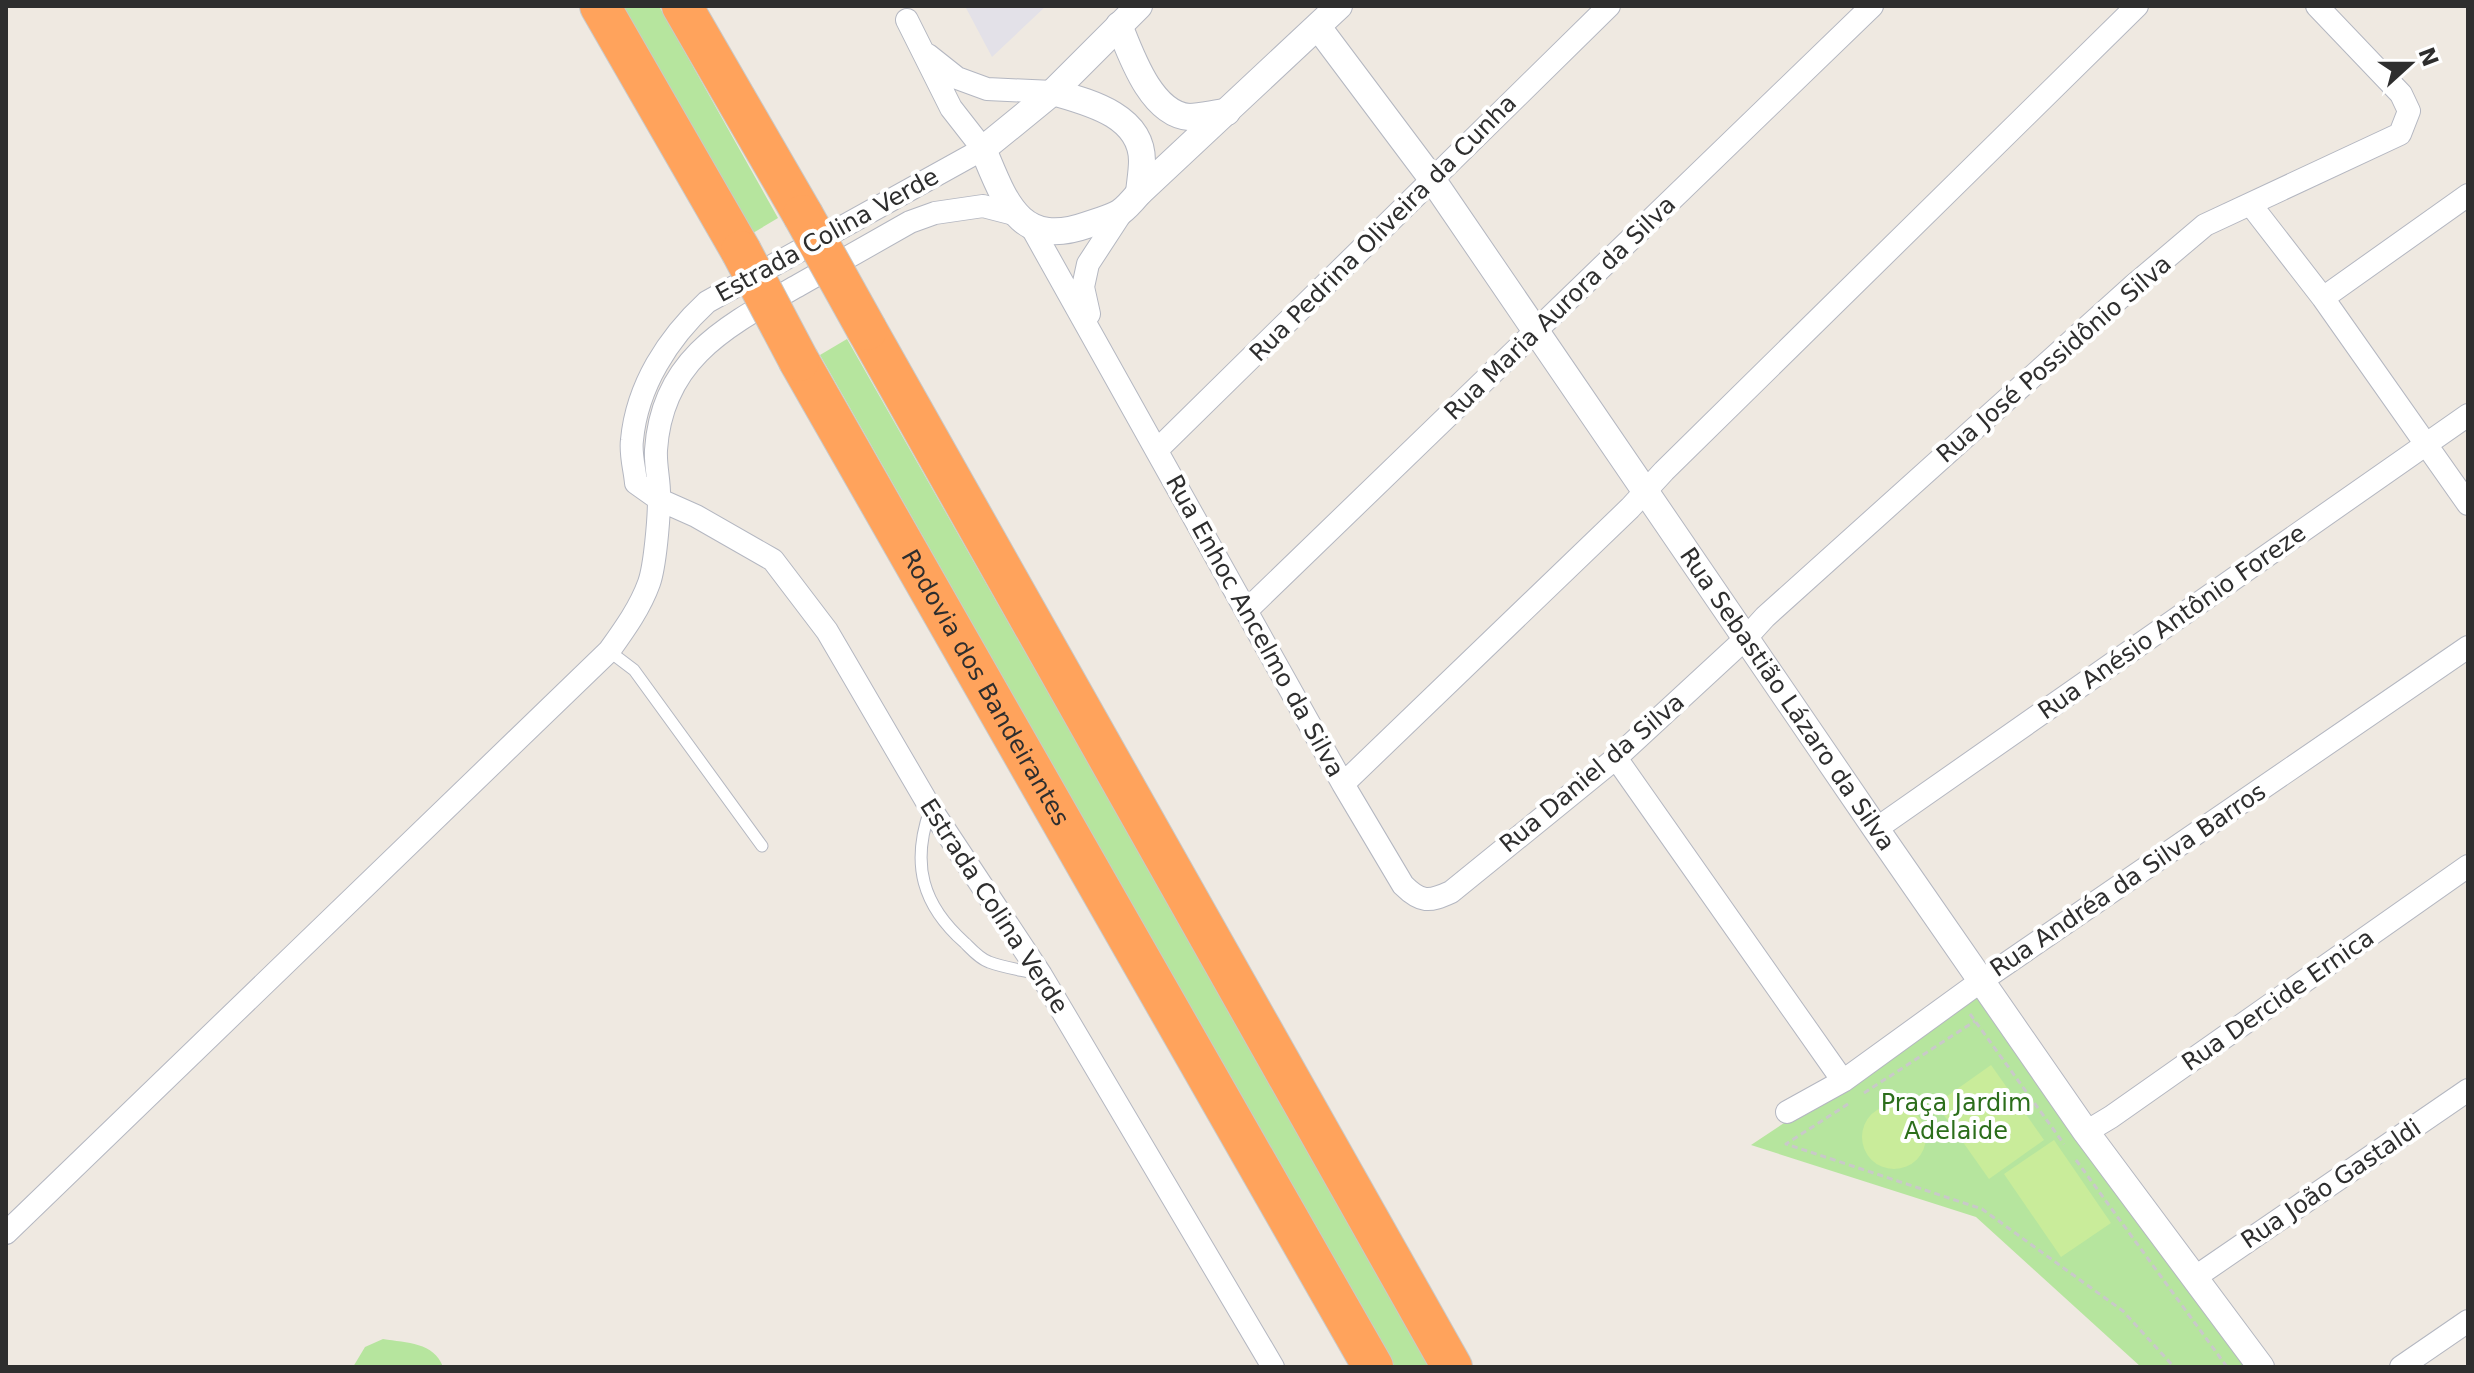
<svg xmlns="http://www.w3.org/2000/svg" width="2474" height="1373" font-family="'DejaVu Sans',sans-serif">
<rect width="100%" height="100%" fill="#efe9e1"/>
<!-- industrial -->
<path fill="#e3e1e8" d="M965 6H1046L992 57Z"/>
<!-- green -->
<path fill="#b6e59e" d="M623 6H659L778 218 753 233Z
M847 339 1432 1367H1394L820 355Z
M1972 998H1979L2247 1367H2141L1976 1217 1751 1145Z
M383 1339C407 1343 434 1342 443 1367H353L365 1347Z"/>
<!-- pitch -->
<path fill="#c9ec9a" d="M1991 1065 2044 1140 1989 1179 1936 1104Z
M1862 1137a32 32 0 1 1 64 0a32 32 0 1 1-64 0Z
M2054 1140 2111 1223 2061 1257 2004 1174Z"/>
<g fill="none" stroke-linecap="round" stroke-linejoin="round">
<!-- service casing -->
<g stroke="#b4b7c1" stroke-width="13">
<path id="service" d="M609 651 634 670 762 846
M930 810C911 864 922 905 965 943 972 950 980 959 989 962 1005 968 1022 970 1038 974"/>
</g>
<!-- minor casing -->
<g stroke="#b4b7c1" stroke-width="24">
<path id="minor" d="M907 20 951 108 983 149 707 302C668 338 637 386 632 440 630 454 635 470 636 483L660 500 696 516 773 560 827 631 931 809 1041 975 1273 1367
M928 55 957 78 987 89 1053 92
M2251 205 2323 298 2468 504
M1032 228 1343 784 1403 885C1421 903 1429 902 1451 892L1616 758 1745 639 1765 617 2133 286 2205 225 2400 134 2409 111 2401 94 2317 6
M2323 298 2468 195
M1089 314 1083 287 1088 264 1120 215
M1157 450 1609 6
M1247 610 1872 6
M1616 758 1843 1081
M1343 784 1630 508 1664 471 2137 6
M1876 829 2468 415
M1787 1112 1843 1081 1981 981 2468 647
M2086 1132 2111 1117 2468 866
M6 1233 609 651C624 630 640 608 649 583 655 566 659 519 659 499 660 483 655 466 656 450 662 358 727 326 799 285 836 264 873 243 910 222L935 213 983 206 1014 214
M2194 1278 2468 1090
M2401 1367 2468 1321"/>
</g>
<!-- tertiary casing -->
<g stroke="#b4b7c1" stroke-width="28">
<g id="tertiary">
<path d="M1139 6 1053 92 983 149C1005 201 1019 249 1087 225 1118 214 1118 218 1139 193L1339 6"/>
<path d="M1119 25C1131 55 1151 114 1189 117 1201 117 1215 113 1227 112"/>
<path id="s1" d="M1318 27 1432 179 1876 829 2086 1132 2261 1367"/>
<path d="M1053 92C1088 102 1142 115 1142 161 1142 171 1140 182 1139 193"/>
</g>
</g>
<!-- motorway casing -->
<g stroke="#c9c9c9" stroke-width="42">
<g id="motorway">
<path d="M600 6 741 251"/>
<path d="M682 6 803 215"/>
<path d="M867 330 1452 1367"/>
<path id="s2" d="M799 361 1373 1367"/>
</g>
</g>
<!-- path -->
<path stroke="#c9c9c9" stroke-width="3" stroke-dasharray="6 4" stroke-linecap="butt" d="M1970 1014 2064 1144
M1864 1093 1975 1021
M1848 1104 1786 1144 1982 1209 2123 1311 2174 1367
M2076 1160 2227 1367"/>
<!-- service -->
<use href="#service" stroke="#fff" stroke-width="11"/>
<!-- minor -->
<use href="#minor" stroke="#fff" stroke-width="22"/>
<!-- tertiary -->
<use href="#tertiary" stroke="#fff" stroke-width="26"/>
<!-- motorway -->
<use href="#motorway" stroke="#ffa35c" stroke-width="40"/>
<!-- motorway-bridge casing -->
<g stroke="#c9c9c9" stroke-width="42" stroke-linecap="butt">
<path id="motorway-bridge" d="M803 215 867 330
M741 251 799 361"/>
</g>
<!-- motorway-bridge -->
<use href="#motorway-bridge" stroke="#ffa35c" stroke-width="40"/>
</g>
<g text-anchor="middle" stroke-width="8" stroke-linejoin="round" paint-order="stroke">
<!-- street labels -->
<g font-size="24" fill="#2e2e2e" stroke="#fff">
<text transform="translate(1383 228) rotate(-45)" y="8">Rua Pedrina Oliveira da Cunha</text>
<text transform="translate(827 235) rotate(-29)" y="8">Estrada Colina Verde</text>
<text transform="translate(1560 308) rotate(-44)" y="8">Rua Maria Aurora da Silva</text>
<text transform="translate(2054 359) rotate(-41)" y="8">Rua José Possidônio Silva</text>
<text transform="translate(2172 622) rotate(-35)" y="8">Rua Anésio Antônio Foreze</text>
<text transform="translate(1255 626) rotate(61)" y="8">Rua Enhoc Ancelmo da Silva</text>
<text dy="8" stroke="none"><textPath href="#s2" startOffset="376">Rodovia dos Bandeirantes</textPath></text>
<text dy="8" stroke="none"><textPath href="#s1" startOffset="820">Rua Sebastião Lázaro da Silva</textPath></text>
<text transform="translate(1592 773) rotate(-40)" y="8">Rua Daniel da Silva</text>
<text transform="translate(2128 880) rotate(-34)" y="8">Rua Andréa da Silva Barros</text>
<text transform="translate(994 906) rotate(57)" y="8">Estrada Colina Verde</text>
<text transform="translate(2278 1000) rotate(-35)" y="8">Rua Dercide Ernica</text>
<text transform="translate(2331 1184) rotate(-34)" y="8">Rua João Gastaldi</text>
</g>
<!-- park labels -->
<g font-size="24" fill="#2c6e1b" stroke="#fff">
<text x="1956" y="1111">Praça Jardim<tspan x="1956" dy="28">Adelaide</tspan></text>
</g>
</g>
<!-- border -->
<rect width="2474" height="1373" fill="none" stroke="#2e2e2e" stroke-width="16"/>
<!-- north arrow -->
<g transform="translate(2410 64) rotate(69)" stroke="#ffffff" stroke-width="6" paint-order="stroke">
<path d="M0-6L14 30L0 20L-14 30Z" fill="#2e2e2e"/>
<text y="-12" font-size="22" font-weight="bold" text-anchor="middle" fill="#2e2e2e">N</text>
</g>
</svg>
